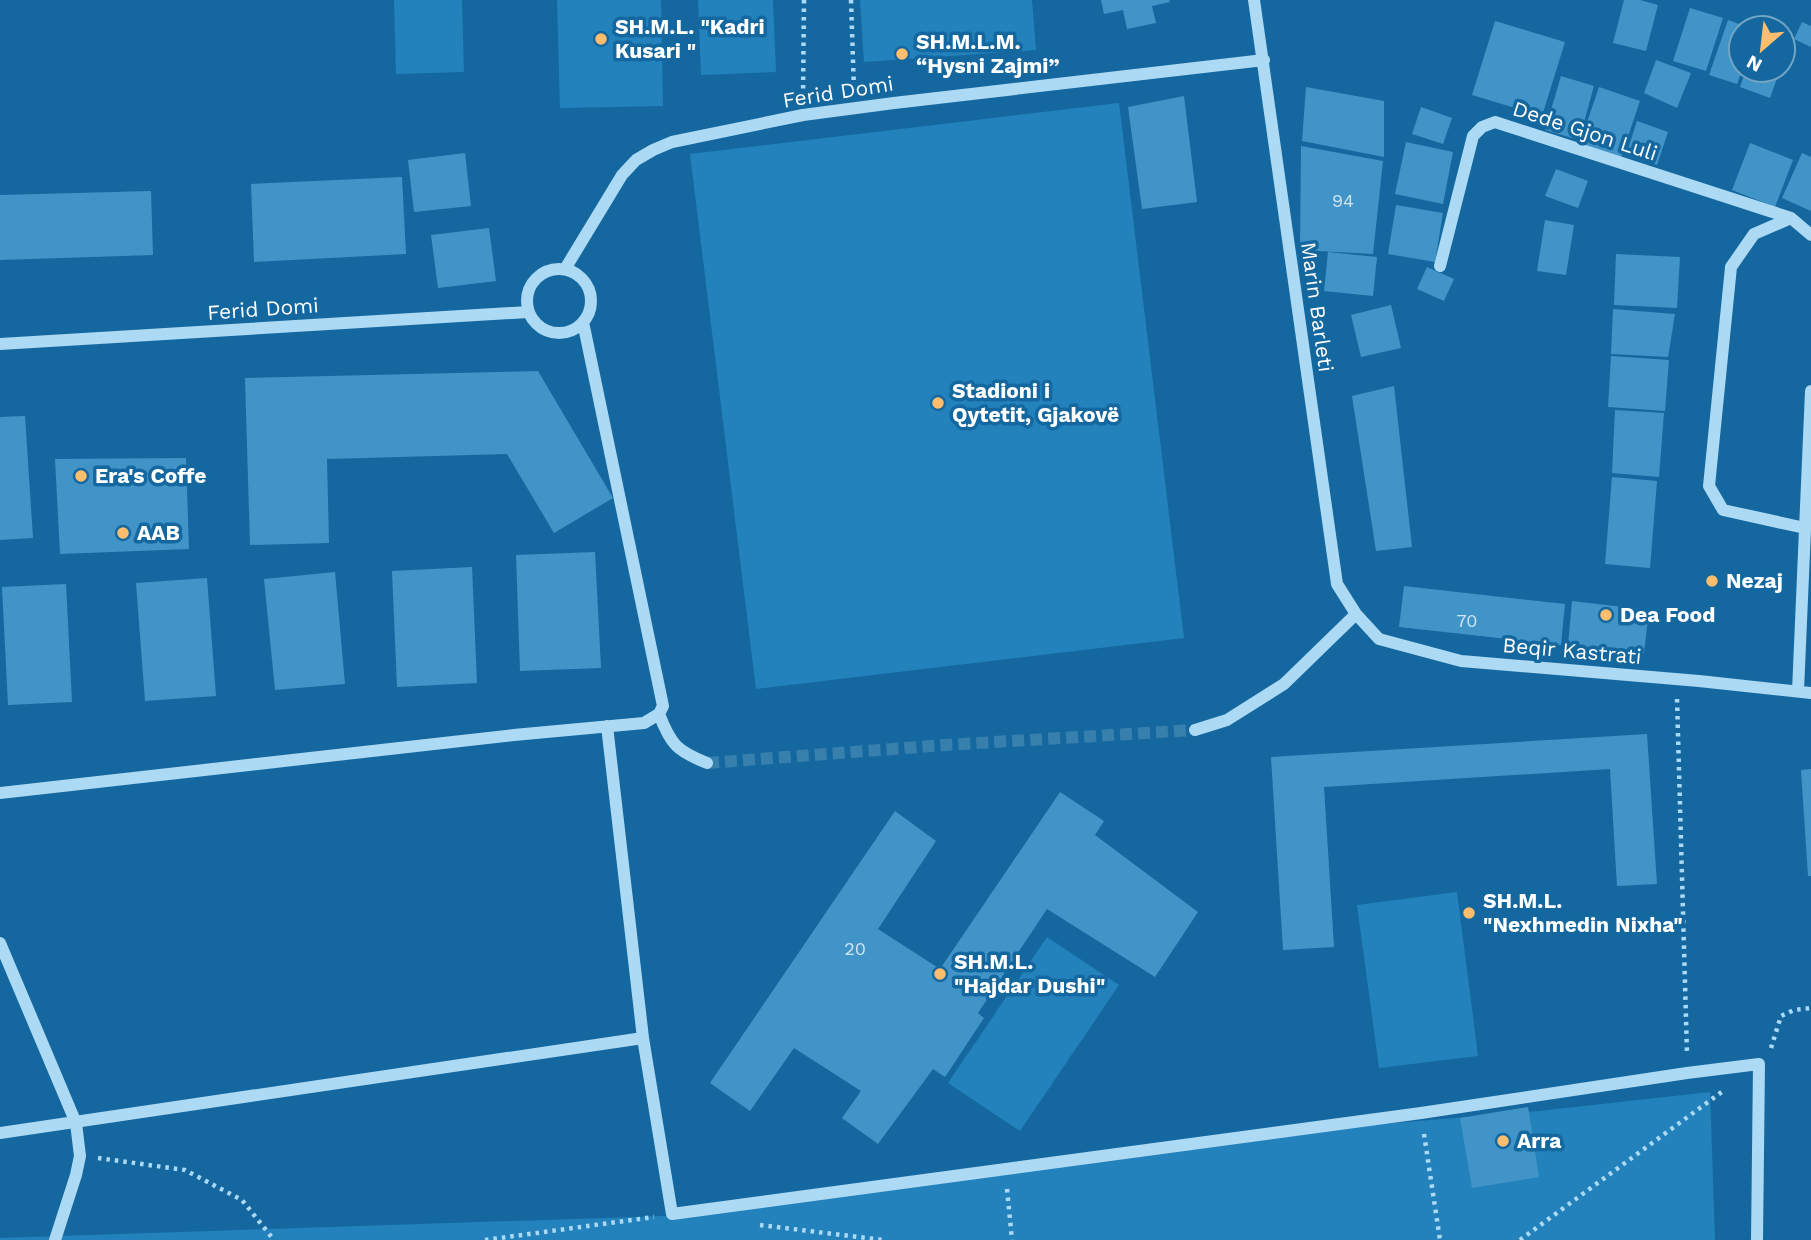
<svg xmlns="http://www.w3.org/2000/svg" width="1811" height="1240" font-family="'Work Sans',sans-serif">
<rect width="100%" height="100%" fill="#14689f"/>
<!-- green -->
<path fill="#2382bc" d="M394 0H462L464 72 396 74Z
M557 0H661L663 106 560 108Z
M698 0H773L776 72 701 75Z
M860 0H1032L1036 50 864 62Z
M1119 103 1184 638 756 689 690 154Z
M1457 892 1478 1056 1379 1068 1357 905Z
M1047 937 1119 985 1020 1131 948 1083Z
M1710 1092 1715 1240H0V1238L694 1215 1383 1124 1539 1111Z"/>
<!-- building -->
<path fill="#4194c7" d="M1101 0H1169L1170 2 1152 6 1156 23 1127 29 1123 10 1104 14Z
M1624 0H1640L1658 5 1646 51 1613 43Z
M1690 8 1723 18 1706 71 1673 61Z
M1728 20 1750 28H1741L1742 70 1737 84 1709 75Z
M1495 21 1565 42 1542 116 1472 95Z
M1802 22 1811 26V47L1794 39Z
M1783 39 1791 41 1783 62Z
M1656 60 1691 73 1677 108 1644 93Z
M1746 70H1780L1770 98 1740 87Z
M1561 76 1594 86 1579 140 1545 130Z
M1306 87 1384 101V157L1302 141Z
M1599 87 1640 101 1620 160 1579 146Z
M1184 96 1197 202 1142 209 1128 107Z
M1421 107 1452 118 1443 144 1412 134Z
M1637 121 1668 132 1657 165 1626 155Z
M1406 142 1453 152 1443 204 1395 194Z
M1750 143 1793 160 1775 207 1732 190Z
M1301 146 1383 161 1373 254 1300 250Z
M465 153 471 206 414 212 408 160Z
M1802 153 1811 157V211L1782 198Z
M1556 169 1588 181 1578 208 1545 196Z
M402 177 406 254 254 262 251 184Z
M151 191 153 255 0 260V195Z
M1396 205 1443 213 1435 262 1388 254Z
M1545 220 1574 225 1566 275 1537 271Z
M489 228 496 281 438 288 431 235Z
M1328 252 1377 257 1373 296 1324 291Z
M1616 254 1680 257 1677 308 1614 305Z
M1427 267 1454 279 1444 301 1417 289Z
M1391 305 1401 348 1361 357 1351 315Z
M1613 309 1675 314 1668 357 1611 354Z
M1611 356 1669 360 1665 411 1608 407Z
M538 371 613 498 554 533 507 454 327 459 329 543 250 545 245 378Z
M1394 386 1412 547 1376 551 1352 396Z
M1615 410 1664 413 1659 477 1612 473Z
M25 416 33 538 0 540V417Z
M186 458 189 549 60 554 55 459Z
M1612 477 1657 481 1650 568 1605 564Z
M595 552 601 668 520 671 516 555Z
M472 567 477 683 397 687 392 571Z
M335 572 345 684 275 690 264 579Z
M207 578 216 696 145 701 136 583Z
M66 584 72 702 8 705 2 587Z
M1404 586 1565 604 1561 645 1399 627Z
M1572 601 1649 610 1644 653 1568 645Z
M1647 734 1657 884 1617 886 1610 769 1324 787 1334 947 1283 950 1271 757Z
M1811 769V876H1808L1801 770Z
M1060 792 1104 821 1095 835 1198 912 1155 977 1047 909 978 1013 984 1018 945 1077 933 1069 878 1144 842 1118 861 1091 794 1048 750 1111 710 1083 895 811 936 841 878 929 940 969Z
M1528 1107 1539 1177 1472 1188 1460 1118Z"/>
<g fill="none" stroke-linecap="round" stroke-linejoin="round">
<!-- minor-tunnel -->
<path stroke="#377fad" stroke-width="12" stroke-dasharray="12 6" stroke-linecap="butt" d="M707 763 945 745 1195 730"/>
<!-- path -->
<path stroke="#acd9f4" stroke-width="4.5" stroke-dasharray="3.5 5" stroke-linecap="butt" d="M851 0 854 90
M803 97 804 0
M1677 699 1687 1054
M1771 1048 1781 1016 1794 1010 1811 1008
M1424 1134 1440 1240
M98 1158 185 1170 242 1200 274 1240
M1007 1189 1012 1240
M760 1225 883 1240
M485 1240 654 1217
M1520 1240 1723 1091"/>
<!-- minor -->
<path stroke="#acd9f4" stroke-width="12" d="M1254 0 1337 584 1356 614 1379 639 1461 661 1699 681 1811 693
M1791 218 1754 234 1731 267 1709 486 1723 510 1805 528
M1440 266 1473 136 1482 127 1495 122 1791 218 1811 235
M527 301a32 32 0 1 1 64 0a32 32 0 1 1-64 0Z
M565 269 622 175 636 160 653 150 672 142 803 115 894 103 1264 60
M0 344 528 312
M1798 691 1811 391
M659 714C671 745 677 751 707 763
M607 726 643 1038
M1195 730 1227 720 1284 684 1356 614
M0 793 514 735 644 723 659 714 663 706 583 322
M0 943 76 1123 80 1156 76 1175 55 1240
M0 1133 643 1038 672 1214 1421 1113 1687 1073 1759 1064 1757 1240"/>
</g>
<!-- markers -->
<g fill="#ffbd6e" stroke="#14689f" stroke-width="2.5">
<circle cx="601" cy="39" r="7"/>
<circle cx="902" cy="54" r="7"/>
<circle cx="938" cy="403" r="7"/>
<circle cx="81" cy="476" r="7"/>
<circle cx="123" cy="533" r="7"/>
<circle cx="1712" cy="581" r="7"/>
<circle cx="1606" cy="615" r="7"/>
<circle cx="1469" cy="913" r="7"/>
<circle cx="940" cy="974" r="7"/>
<circle cx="1503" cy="1141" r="7"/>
</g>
<g text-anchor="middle" stroke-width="7" stroke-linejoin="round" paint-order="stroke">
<!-- number labels -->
<g font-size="18" fill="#d0e4f1">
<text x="1343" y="207">94</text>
<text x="1467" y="627">70</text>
<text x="855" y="955">20</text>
</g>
<!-- poi labels -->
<g font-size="21" font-weight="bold" fill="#fff" stroke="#14689f" text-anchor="start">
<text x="615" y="34">SH.M.L. "Kadri<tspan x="615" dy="24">Kusari "</tspan></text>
<text x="916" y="49">SH.M.L.M.<tspan x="916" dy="24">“Hysni Zajmi”</tspan></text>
<text x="952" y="398">Stadioni i<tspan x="952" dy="24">Qytetit, Gjakovë</tspan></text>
<text x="95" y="483">Era's Coffe</text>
<text x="137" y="540">AAB</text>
<text x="1726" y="588">Nezaj</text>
<text x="1620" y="622">Dea Food</text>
<text x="1483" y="908">SH.M.L.<tspan x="1483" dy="24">"Nexhmedin Nixha"</tspan></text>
<text x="954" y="969">SH.M.L.<tspan x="954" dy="24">"Hajdar Dushi"</tspan></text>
<text x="1517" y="1148">Arra</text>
</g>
<!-- street labels -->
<g font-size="21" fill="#fff" stroke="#14689f">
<text transform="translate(838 92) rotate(-9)" y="7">Ferid Domi</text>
<text transform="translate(1585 131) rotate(18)" y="7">Dede Gjon Luli</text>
<text transform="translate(1317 307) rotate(82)" y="7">Marin Barleti</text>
<text transform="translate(263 309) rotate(-4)" y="7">Ferid Domi</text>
<text transform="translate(1572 651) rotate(5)" y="7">Beqir Kastrati</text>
</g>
</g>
<!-- north arrow -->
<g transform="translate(1762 49) rotate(208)"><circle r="33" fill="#14689f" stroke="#72a4c5" stroke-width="2"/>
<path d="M0-5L12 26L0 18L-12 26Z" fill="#ffbd6e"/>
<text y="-10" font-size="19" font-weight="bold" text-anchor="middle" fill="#ffffff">N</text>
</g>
</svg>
